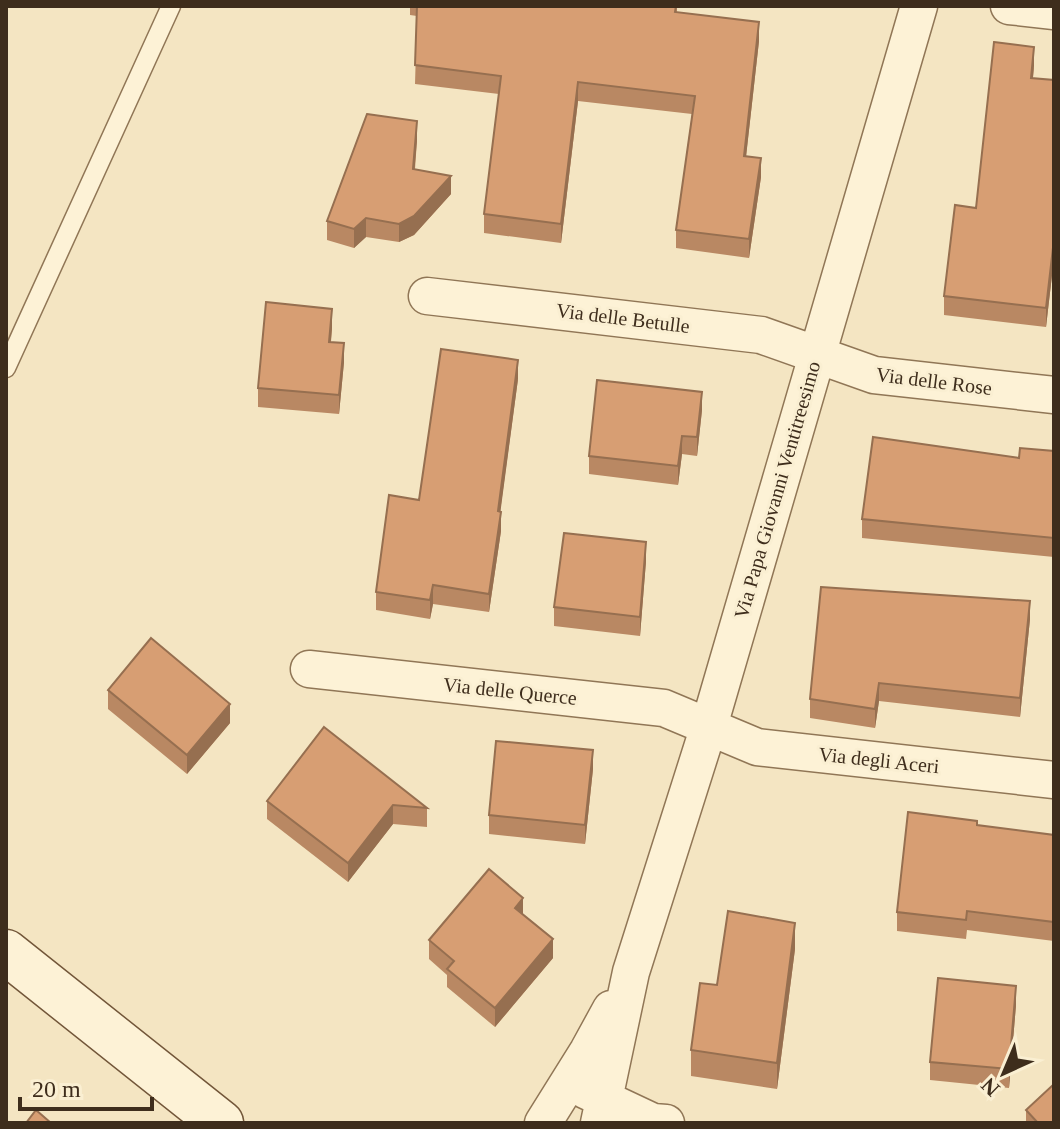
<svg xmlns="http://www.w3.org/2000/svg" width="1060" height="1129" font-family="Georgia,serif">
<rect width="100%" height="100%" fill="#f4e5c2"/>
<g fill="none" stroke-linecap="round" stroke-linejoin="round">
<!-- lane casing -->
<g stroke="#907656" stroke-width="21">
<path id="lane" d="M6 368 171 6"/>
</g>
<!-- street casing -->
<g stroke="#907656" stroke-width="39">
<path id="street" d="M1009 6 1054 11
M427 296 761 335 874 375 1054 395
M309 669 664 708 757 747 1054 780
M585 1090 653 1122 666 1123
M543 1123 588 1051 611 1009
M599 1123 631 972 709 726 919 6"/>
</g>
<!-- secondary casing -->
<g stroke="#725639" stroke-width="47">
<path id="secondary" d="M6 952 221 1123"/>
</g>
<!-- lane -->
<use href="#lane" stroke="#fdf2d6" stroke-width="18"/>
<!-- street -->
<use href="#street" stroke="#fdf2d6" stroke-width="36"/>
<!-- secondary -->
<use href="#secondary" stroke="#fdf2d6" stroke-width="44"/>
</g>
<!-- wall -->
<path fill="#b98863" d="M410 6H677V12L759 41 746 156 761 177 749 258 676 248V230L692 114 578 101 561 243 484 233V214L499 94 415 84 417 16 410 15Z
M1034 66 1033 78 1054 80V258L1046 327 944 315V296L976 208Z
M417 140 415 169 451 194 414 235 399 242 366 237 354 248 327 240V221Z
M332 328 331 342 344 362 339 414 258 407V388Z
M518 379 500 512 501 531 489 612 433 604 430 619 376 610V592L419 500Z
M702 410 697 456 682 454 678 485 589 474V456Z
M1054 451V557L862 538V519L1019 458Z
M646 561 640 636 554 626V607Z
M1030 619 1020 717 879 701 875 728 810 718V699Z
M108 690 230 723 187 774 108 709Z
M324 727 427 808V827L393 824 348 882 267 819V801Z
M593 769 585 844 489 834V815Z
M977 825 1054 835V941L967 930 966 939 897 931V912Z
M523 914 553 958 495 1027 447 987V975L429 959V940Z
M795 949 777 1089 691 1076V1050L717 985Z
M1016 1005 1009 1088 930 1080V1062Z
M1026 1110 1054 1123H1026Z"/>
<!-- shaded-wall -->
<path fill="#966f50" d="M759 22V41L744 175V156Z
M1034 47V66L1031 97V78Z
M578 82V101L561 243V224Z
M417 121V140L413 187V169Z
M761 158V177L749 258V239Z
M451 176V194L414 235 399 242V224Z
M366 218V237L354 248V229Z
M1054 239V258L1046 327V308Z
M332 309V328L329 361V342Z
M344 343V362L339 414V395Z
M518 360V379L498 530V511Z
M702 392V410L697 456V437Z
M682 436V454L678 485V466Z
M501 512V531L489 612V594Z
M646 542V561L640 636V617Z
M433 585V604L430 619V600Z
M1030 601V619L1020 717V698Z
M879 683V701L875 728V709Z
M230 704V723L187 774V755Z
M593 750V769L585 844V825Z
M393 805V824L348 882V863Z
M523 898V917L515 908Z
M795 923V949L777 1089V1063Z
M553 939V958L495 1027V1008Z
M1016 986V1005L1009 1088V1069Z"/>
<!-- building -->
<path fill="#d79e73" stroke="#966f50" stroke-width="2" d="M417 6H676L675 12 759 22 744 156 761 158 749 239 676 230 695 96 578 82 561 224 484 214 501 76 415 65Z
M994 42 1034 47 1031 78 1054 80V239L1046 308 944 296 955 205 976 208Z
M367 114 417 121 413 169 451 176 414 216 399 224 366 218 354 229 327 221Z
M266 302 332 309 329 342 344 343 339 395 258 388Z
M441 349 518 360 498 511 501 512 489 594 433 585 430 600 376 592 389 495 419 500Z
M597 380 702 392 697 437 682 436 678 466 589 456Z
M873 437 1019 458 1020 448 1054 451V538L862 519Z
M564 533 646 542 640 617 554 607Z
M821 587 1030 601 1020 698 879 683 875 709 810 699Z
M151 638 230 704 187 755 108 690Z
M324 727 427 808 393 805 348 863 267 801Z
M496 741 593 750 585 825 489 815Z
M908 812 977 821V825L1054 835V922L967 911 966 920 897 912Z
M489 869 523 898 515 908 553 939 495 1008 447 969 454 961 429 940Z
M728 911 795 923 777 1063 691 1050 700 983 717 985Z
M938 978 1016 986 1009 1069 930 1062Z
M1054 1084V1123H1038L1026 1110Z
M36 1110 51 1123H26Z"/>
<g text-anchor="middle" stroke-width="6" stroke-linejoin="round" paint-order="stroke">
<!-- street labels -->
<g font-size="20" fill="#3e2d1c" stroke="#faefd2">
<text transform="translate(623 318) rotate(7)" y="7">Via delle Betulle</text>
<text transform="translate(934 381) rotate(7)" y="7">Via delle Rose</text>
<text transform="translate(777 490) rotate(-74)" y="7">Via Papa Giovanni Ventitreesimo</text>
<text transform="translate(510 691) rotate(6)" y="7">Via delle Querce</text>
<text transform="translate(879 760) rotate(6)" y="7">Via degli Aceri</text>
</g>
</g>
<!-- border -->
<rect width="1060" height="1129" fill="none" stroke="#3e2d1c" stroke-width="16"/>
<!-- north arrow -->
<g transform="translate(1004 1073) rotate(224)" stroke="#faefd2" stroke-width="6" paint-order="stroke">
<path d="M0-6L14 30L0 20L-14 30Z" fill="#3e2d1c"/>
<text y="-12" font-size="22" font-weight="bold" text-anchor="middle" fill="#3e2d1c">N</text>
</g>
<!-- scale -->
<path d="M20 1097v12h132v-12" fill="none" stroke="#3e2d1c" stroke-width="4"/>
<text x="32" y="1097" font-size="24" fill="#3e2d1c" stroke="#faefd2" stroke-width="6" paint-order="stroke">20 m</text>
</svg>
